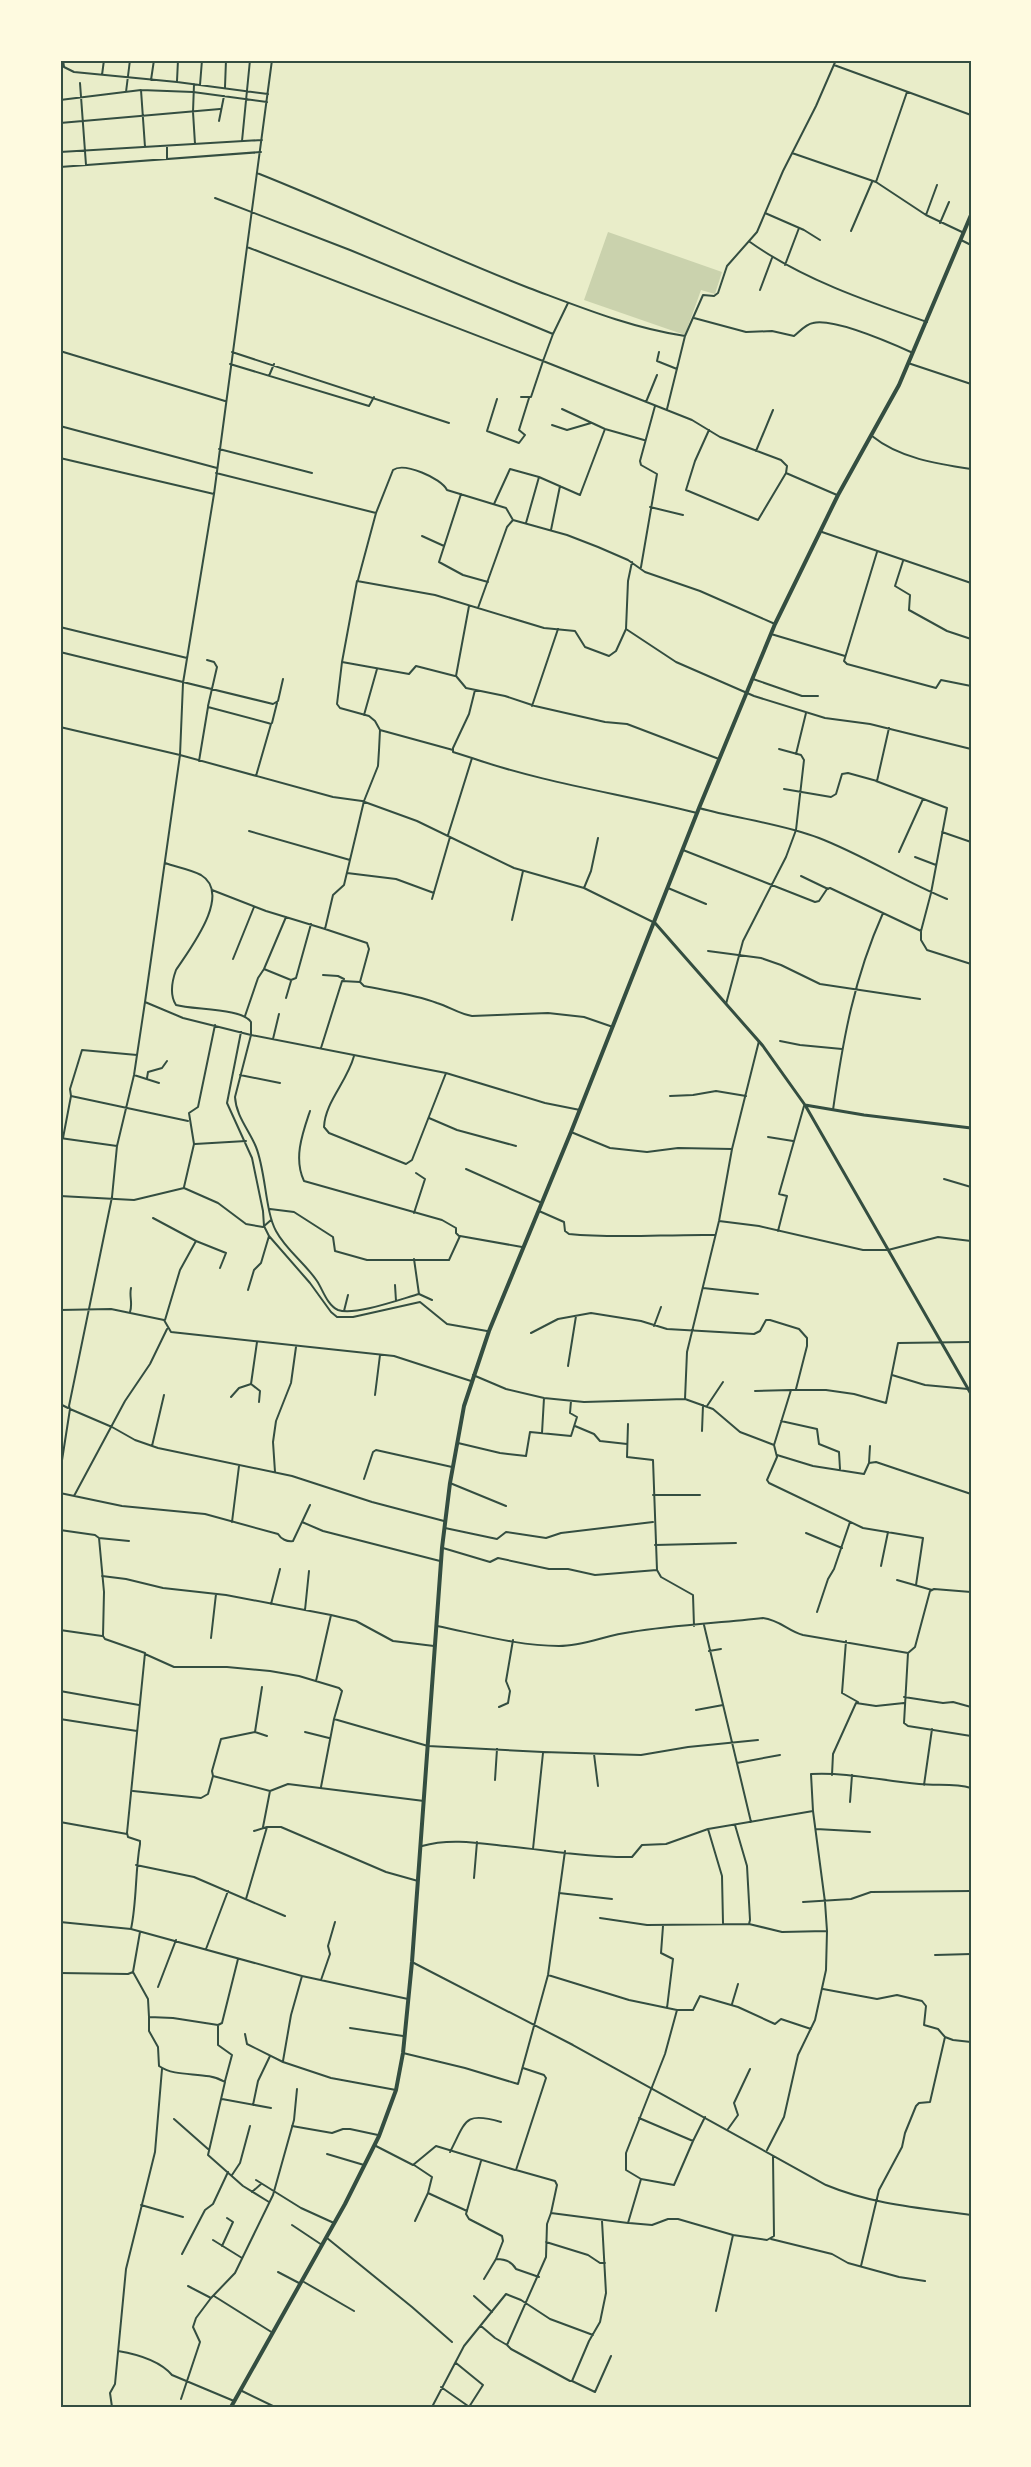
<svg xmlns="http://www.w3.org/2000/svg" width="1031" height="2467" font-family="'Titillium Web',sans-serif">
<rect width="100%" height="100%" fill="#e9edc9"/>
<!-- green -->
<path fill="#cad2ad" d="M608 232 722 272 715 294 701 290 685 335 584 300Z"/>
<g fill="none" stroke-linecap="round" stroke-linejoin="round">
<!-- minor -->
<path stroke="#344e41" stroke-width="2" d="M63 60 64 67 74 72 177 82 268 94
M272 60 214 494 183 683 180 755 145 1002 134 1075 117 1146 112 1197 69 1406 70 1409 112 1427 135 1440 158 1448 292 1476 372 1502 444 1521
M834 65 971 115
M102 75 104 60
M151 80 154 60
M177 81 178 60
M80 83 86 165
M194 84 193 112 195 144
M200 85 202 60
M225 87 226 60
M141 90 193 92 267 102
M126 92 130 60
M60 100 141 90 145 147
M219 121 224 96
M60 123 220 109
M242 141 250 60
M167 146V159
M60 152 262 140
M792 153 876 182 926 215 962 232
M60 167 261 152
M257 173C348 209 437 252 529 288 580 307 631 328 685 336L703 295 714 296 718 293 727 266 757 232 783 171 816 106 836 60
M876 182 907 92
M215 198 350 250 553 334
M765 213 804 230 820 240
M926 215 937 185
M940 223 949 202
M851 231 872 182
M961 240 971 245
M750 242C802 279 866 301 927 322
M247 247 543 361 531 397H521
M785 265 799 228
M760 290 772 258
M568 303 553 334 543 361 692 420 720 437 781 460 787 466 786 473 837 495
M694 318 746 332 772 331 794 336C800 331 806 324 813 323 834 318 893 344 913 353
M60 351 225 401
M232 352 449 423
M659 352 657 361 677 369
M908 363 971 384
M230 364 369 406 374 397
M269 376 274 364
M497 399 487 431 519 443 525 435 519 430 529 398
M646 402 657 375
M562 409 605 429 644 440
M667 409 685 336
M552 425 567 430 591 423
M60 426 217 468
M709 430 695 461 686 490 758 520 786 473
M872 436C899 458 937 464 971 469
M219 449 312 473
M756 451 773 410
M60 458 214 494
M216 473 376 513 393 470C404 462 441 478 447 490L506 508 513 520 567 535 598 547 628 560 645 572 700 591 775 624
M461 494 439 562 463 575 488 582
M494 504 510 469 539 477
M650 507 683 515
M526 523 539 477 580 495 605 429
M551 530 560 486
M822 532 971 583
M422 536 444 546
M877 552 844 661 847 664 936 688 941 680 971 686
M903 561 895 586 910 595 909 610 947 631 971 639
M641 567 657 474 641 465 640 461 655 406
M358 580 376 513
M469 606 456 676 466 688 505 696 535 706 605 722 627 724 719 759
M478 608 507 527 513 520
M60 627 187 658
M626 629 628 581 632 562
M771 634 845 656
M60 652 273 704 278 701 283 679
M207 660 214 662 217 667 208 706
M342 662 409 674 416 666 455 676
M753 679 802 696H818
M532 706 558 629
M364 715 377 669
M272 723 277 703
M60 727 180 755 333 797 362 801 417 821 514 868 584 888 655 923
M380 730 453 750
M796 754 806 713
M472 758 453 752V748L469 714 475 690
M199 761 208 707 268 723 271 724 256 776
M876 781 947 808 931 893 921 931V940L927 950 971 964
M784 789 831 797 836 794 842 774 848 773 877 781 889 728
M699 808C738 819 780 823 819 838 863 855 903 881 947 899
M249 831 350 860
M942 832 971 842
M448 835 472 758C544 783 622 794 697 813
M683 850 815 902 819 901 827 889 830 888 921 931
M899 852 923 799
M915 857 936 865
M165 863C176 867 190 869 201 875 233 894 189 950 176 970 172 981 169 994 176 1005 193 1010 242 1008 251 1022V1035L235 1097C236 1116 249 1130 256 1147 266 1172 265 1211 276 1231 286 1250 305 1263 317 1281 323 1290 327 1305 338 1310 355 1316 401 1299 419 1294L432 1300
M347 873 396 879 434 893
M801 876 828 889
M584 888 591 871 598 838
M668 888 706 904
M212 890 266 911 325 929
M432 899 450 837
M512 920 523 871
M708 951 761 958 781 965 820 984 920 999
M233 959 254 907
M264 969 286 917
M323 975 338 976 344 979
M286 998 291 981
M145 1002 183 1018 251 1035 446 1073 545 1103 580 1110
M726 1004 743 941 786 857 796 830 804 760 801 755 779 749
M245 1016 258 978 264 969 291 980 296 978 311 924
M613 1027 584 1017 548 1013 472 1016C459 1014 450 1007 437 1003 414 994 388 991 364 986L360 982 369 949 367 943 325 929 333 895 344 885 364 801 378 766 379 750 380 730 375 721 369 716 340 708 337 704 342 662 357 581 435 595 544 628 575 631 585 647 609 656 616 651 626 629 676 662 754 696 825 718 870 724 971 749
M241 1032 227 1103 252 1158 263 1211 264 1226 269 1236 261 1263 254 1270 248 1290
M273 1039 279 1014
M780 1041 800 1045 842 1049
M321 1048 342 981 360 982
M354 1056C347 1082 325 1102 324 1127L329 1133 406 1164 412 1160 446 1073
M134 1075 159 1083
M240 1075 280 1083
M147 1078 148 1072 162 1068 167 1061
M71 1096 188 1121
M670 1096 693 1095 716 1091 746 1096
M833 1110C843 1039 854 978 883 913
M310 1111C303 1132 293 1158 304 1181L442 1220 456 1228V1233L459 1236
M429 1118 457 1130 516 1146
M571 1132 610 1148 647 1152 678 1148 732 1149
M768 1137 793 1141
M60 1138 117 1146
M63 1138 71 1096 70 1089 82 1050 137 1055
M195 1144 246 1141
M466 1169 542 1203
M944 1179 971 1187
M184 1187 194 1144 189 1113 198 1107 215 1025
M60 1196 134 1200 184 1188 218 1203 246 1224 263 1227 271 1220
M270 1209 294 1212 333 1237 335 1251 367 1260H449L460 1236 522 1247
M539 1211 564 1222 565 1231 569 1234C618 1239 666 1234 715 1235
M414 1213 425 1179 416 1173
M153 1218 196 1241 180 1270 165 1320
M719 1221 759 1226 863 1250H888L938 1237 971 1241
M778 1231 787 1196 779 1194 804 1106
M269 1236 310 1283 331 1312 337 1317H353L420 1302 447 1324 487 1331
M196 1241 226 1253 220 1268
M414 1259 419 1294
M395 1285 396 1301
M703 1288 758 1294
M60 1310 111 1309 164 1320 171 1332 394 1356 471 1381
M344 1311 348 1295
M130 1312C133 1303 129 1297 131 1288
M654 1326 661 1307
M531 1333 558 1319 591 1313 641 1321 667 1329 754 1334 760 1331 766 1320H770L799 1329 807 1338V1346L796 1389
M568 1366 576 1316
M473 1375 506 1389 544 1398 584 1402 685 1399 713 1409 740 1432 774 1445 777 1457 767 1480 769 1483 863 1528 923 1538 916 1585
M892 1375 925 1385 968 1389
M251 1384 257 1342
M755 1391 791 1390
M375 1395 380 1355
M231 1397 239 1388 251 1384 260 1391 259 1402
M685 1399 687 1352 719 1221 732 1149 759 1041
M60 1404 68 1408
M707 1406 723 1382
M781 1421 817 1429 819 1444 839 1452 840 1469
M628 1424 627 1457 653 1460 657 1570 661 1577 693 1595 694 1626
M575 1426 594 1434 600 1441 627 1444
M702 1431 703 1405
M542 1433 544 1398
M458 1443 500 1453 526 1456 530 1432 571 1436 577 1417 570 1413 571 1401
M774 1445 791 1390H826L854 1394 886 1403 898 1343 971 1342
M152 1446 164 1395
M777 1455 813 1466 864 1474 869 1463 876 1462 971 1494
M869 1463 870 1446
M275 1472 273 1442 276 1421 291 1383 296 1347
M60 1473 70 1409
M364 1479 373 1452 376 1450 452 1467
M450 1483 506 1506
M60 1493 122 1506 205 1514 278 1534C281 1539 287 1542 293 1541L302 1522 323 1531 440 1561
M653 1495H700
M74 1496 125 1401 150 1364 167 1329
M232 1522 239 1466
M302 1522 310 1505
M445 1528 497 1539 506 1532 546 1538 561 1533 653 1522
M60 1530 95 1535 99 1538 104 1592 103 1636 105 1639 145 1653 127 1833 128 1837 140 1841V1844C135 1872 137 1901 131 1929
M806 1533 842 1548
M99 1538 129 1541
M655 1545 736 1543
M443 1548 490 1562 498 1558 549 1569H568L595 1575 657 1570
M881 1566 888 1532
M102 1576 126 1579 163 1588 226 1595 331 1615 356 1621 393 1641 434 1646
M897 1580 932 1590
M271 1604 280 1569
M305 1610 309 1571
M817 1612 828 1579 834 1569 850 1522
M704 1625 751 1822
M437 1626C477 1634 519 1646 559 1646 584 1646 606 1635 631 1632 674 1625 719 1623 763 1618 780 1620 788 1631 803 1635L908 1653 915 1647 930 1591 934 1589 971 1592
M60 1630 102 1636
M211 1638 216 1594
M846 1641 842 1693 858 1702
M709 1651 721 1649
M908 1653 904 1723 908 1726 971 1736
M145 1654 174 1667H227L270 1671 299 1676 339 1688 342 1691 334 1719 428 1746 543 1752 641 1755 688 1747 758 1740
M316 1681 331 1615
M60 1691 139 1705
M904 1697 943 1703 953 1702 971 1707
M499 1707 508 1703 510 1691 506 1681 513 1640
M696 1710 723 1705
M60 1719 137 1731
M255 1732 267 1736
M305 1732 329 1738
M594 1754 598 1786
M737 1763 780 1755
M832 1775 833 1754 856 1703 876 1706 904 1703
M213 1776 212 1771 221 1739 255 1732 262 1687
M495 1780 497 1749
M924 1785 932 1729
M321 1787 334 1719
M133 1791 201 1798 208 1794 213 1776 270 1791 288 1784 424 1801
M850 1802 852 1775
M60 1822 127 1834
M263 1827 270 1791
M708 1829 722 1876 723 1923
M816 1829 870 1832
M254 1831 267 1827H281L386 1872 418 1881
M971 1840V1844
M422 1846C449 1838 479 1843 506 1846 548 1850 590 1858 632 1857L642 1845 666 1844 708 1829 813 1811 811 1774C848 1772 883 1781 919 1784 937 1786 954 1783 971 1788
M533 1849 543 1753
M136 1865 194 1877 285 1916
M474 1878 477 1842
M559 1893 612 1899
M246 1899 267 1827
M803 1902 851 1899 871 1892 971 1891
M600 1918 647 1925 749 1924 750 1920 747 1866 735 1825
M60 1922 131 1929 302 1976 408 1999
M749 1924 782 1932 826 1931
M663 1926 661 1953 673 1959 667 2008
M206 1949 228 1891
M935 1955 971 1954
M412 1962 573 2045 826 2185C874 2205 921 2208 971 2215
M133 1972 148 1999 149 2017 173 2018 218 2025 222 2023 238 1959
M60 1973 128 1974 133 1972 140 1932
M321 1980 330 1954 328 1946 335 1922
M158 1987 176 1940
M823 1989 877 1999 897 1995 922 2001 926 2006 924 2025 938 2029 945 2037 953 2040 971 2042
M732 2004 738 1984
M677 2010H693L700 1996 738 2007 775 2024 781 2019 811 2029
M149 2017V2031L158 2047 159 2066C178 2079 205 2070 225 2082L208 2155 243 2186 269 2202
M218 2025V2045L232 2055 225 2081
M350 2028 403 2036
M245 2034 247 2044 283 2062 331 2078 396 2090
M403 2053 465 2068 518 2084 548 1975 565 1851
M283 2061 291 2015 302 1976
M523 2068 544 2075 546 2078 516 2170 555 2181 557 2185 551 2213 628 2223 641 2179 626 2170V2153L665 2054 677 2010 629 2000 548 1975
M222 2099 271 2108
M253 2105 258 2081 270 2056
M639 2118 693 2141 674 2185 641 2179
M174 2119 208 2149
M292 2126 332 2133 343 2129H350L378 2135
M728 2129 738 2115 734 2103 750 2069
M693 2141 705 2117
M374 2145 413 2165 436 2146 515 2170
M767 2150 784 2117 798 2055 815 2020 826 1970 827 1931 825 1902 813 1811
M450 2152C466 2121 464 2111 501 2122
M327 2154 364 2165
M481 2161 466 2214 469 2219 502 2236 503 2241 496 2259
M414 2165 432 2177 428 2193 467 2211
M232 2175 240 2163 250 2126
M256 2180 301 2208 334 2223
M252 2192 261 2184
M141 2205 183 2217
M551 2213 547 2224 546 2257 507 2345 511 2349 570 2381H572L589 2341 600 2322 606 2293 602 2221
M415 2221 428 2193
M629 2223 652 2225 668 2219H678L733 2235
M292 2225 322 2245
M327 2238 412 2307 452 2342
M771 2239 832 2254 848 2263 899 2277 925 2281
M213 2240 242 2258
M546 2242 588 2255 600 2263H605
M222 2246 233 2222 227 2218
M182 2254 205 2210 213 2204 228 2172
M861 2266 879 2190 902 2147 905 2133 916 2106 919 2103 930 2102 945 2037
M278 2272 299 2283
M484 2279 496 2259C505 2259 512 2261 516 2269L539 2277
M304 2282 354 2311
M188 2286 211 2298
M214 2296 273 2333
M474 2296 492 2312
M716 2311 733 2235 767 2240 774 2236 773 2156
M481 2326 495 2338 507 2345
M118 2351C136 2354 160 2361 172 2375L234 2401
M456 2363 483 2385 469 2407
M572 2381 595 2392 611 2356
M441 2387 468 2406
M240 2390 275 2407
M181 2399 200 2342 193 2327 196 2318 211 2298 235 2273 273 2195 294 2120 297 2089
M112 2407 110 2393 115 2384 126 2269 155 2152 162 2069
M432 2407 464 2346 506 2294 521 2300 550 2319 593 2335"/>
<!-- tertiary -->
<path stroke="#344e41" stroke-width="3" d="M655 923 763 1046 805 1105 971 1394
M805 1105 864 1115 971 1128"/>
<!-- secondary -->
<path stroke="#344e41" stroke-width="4" d="M231 2407 345 2204 379 2136 396 2090 403 2053 412 1962 442 1548 450 1483 464 1406 489 1331 571 1132 699 808 775 624 838 495 899 385 971 215"/>
</g>
<!-- border -->
<rect width="1031" height="2467" fill="none" stroke="#fefae0" stroke-width="123"/>
<rect x="62" y="62" width="908" height="2344" fill="none" stroke="#344e41" stroke-width="2"/>
</svg>
